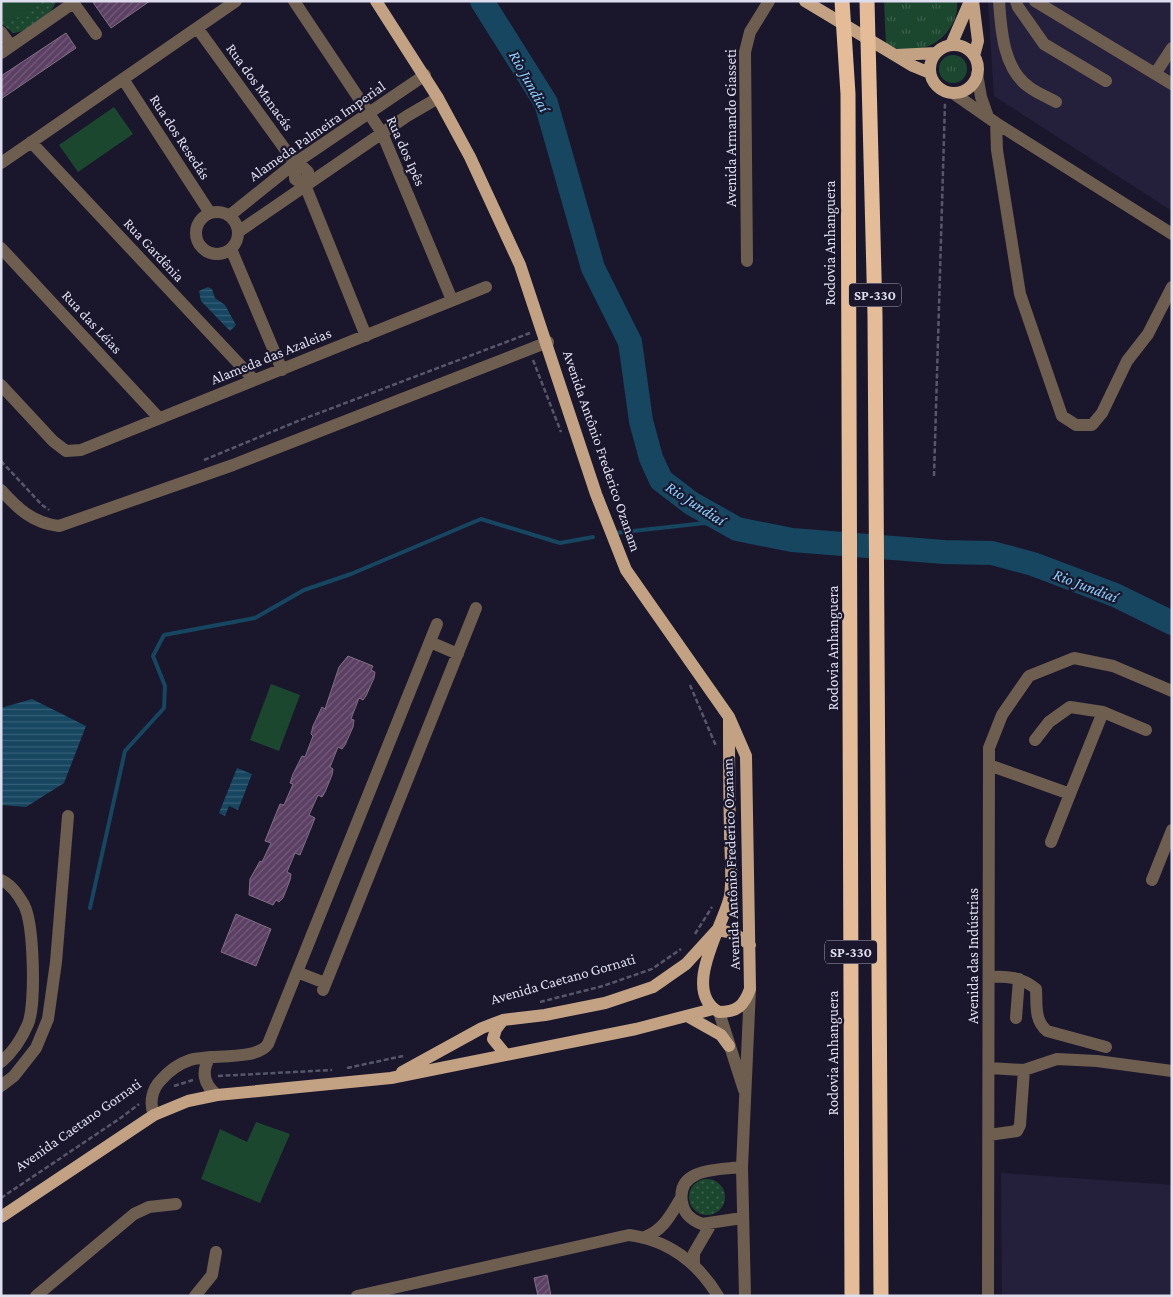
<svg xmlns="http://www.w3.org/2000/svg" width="1173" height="1297" font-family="'Crimson Pro',serif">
<defs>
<pattern id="grass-tufts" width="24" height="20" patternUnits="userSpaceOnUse" patternTransform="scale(1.25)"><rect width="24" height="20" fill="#1b472f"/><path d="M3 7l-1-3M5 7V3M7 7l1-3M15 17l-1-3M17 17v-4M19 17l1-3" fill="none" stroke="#3c614d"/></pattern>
<pattern id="park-dots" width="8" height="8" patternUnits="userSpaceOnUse" patternTransform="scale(1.25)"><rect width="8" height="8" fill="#1b472f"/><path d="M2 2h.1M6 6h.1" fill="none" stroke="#3c614d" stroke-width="1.8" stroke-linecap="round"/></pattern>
<pattern id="water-rules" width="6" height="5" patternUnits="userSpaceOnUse" patternTransform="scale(1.25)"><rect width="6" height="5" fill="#164660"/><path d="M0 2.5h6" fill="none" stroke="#376077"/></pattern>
<pattern id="building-hatch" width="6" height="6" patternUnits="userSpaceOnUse" patternTransform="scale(1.25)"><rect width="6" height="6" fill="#5c4064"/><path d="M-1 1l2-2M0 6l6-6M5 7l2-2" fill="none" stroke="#735b7a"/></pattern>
</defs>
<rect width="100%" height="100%" fill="#1a172d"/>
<!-- built -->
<path fill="#24203b" d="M988 1H1172V211L994 96Z
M1001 1173 1172 1185V1296H1002Z"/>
<!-- grass -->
<path fill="url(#grass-tufts)" d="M884 1H957C960 30 930 55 901 50 896 49 891 46 886 45Z
M939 69a14 14 0 1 1 28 0a14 14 0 1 1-28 0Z"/>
<!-- park -->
<path fill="url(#park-dots)" d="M1 1H56C53 15 27 32 13 33L1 23Z
M689 1197a18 18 0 1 1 36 0a18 18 0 1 1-36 0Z"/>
<!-- pitch -->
<path fill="#1b472f" d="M1 1H41L8 24 1 13Z
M114 107 133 134 78 172 59 145Z
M271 684 300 695 279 751 250 740Z
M256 1122 290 1134 260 1203 201 1179 220 1129 247 1142Z"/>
<!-- water -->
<path fill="url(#water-rules)" d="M208 287 212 289 215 298 225 305 236 325 230 331 201 301 199 291Z
M32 699 86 726 64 783 26 807 1 805V708Z
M237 768 252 774 238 810 229 806 225 816 219 813Z"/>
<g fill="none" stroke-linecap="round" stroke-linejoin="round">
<!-- stream -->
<path stroke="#164660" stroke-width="4" d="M615 533 705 523 737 529
M90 908 125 751 164 708 165 686 153 656 164 635 255 618 304 590 351 574 481 519 560 543 593 537"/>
<!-- river -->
<path stroke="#164660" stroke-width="24" d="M482 1 546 103 593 268 630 342 641 421 651 458 661 480 691 503 737 529 792 540 944 552 992 553 1033 564 1115 595 1172 623"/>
</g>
<!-- building -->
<path fill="url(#building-hatch)" stroke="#806e85" d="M92 1H150L111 28Z
M66 33 76 48 1 99V76Z
M348 656 373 666 371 670 375 672 374 678 366 696 363 700 359 698 351 719 354 720 353 727 345 745 342 749 338 747 330 767 333 769 332 775 325 792 322 797 318 795 309 815 315 818 300 855 295 853 287 872 291 874 290 880 283 898 279 902 276 900 273 905 249 895 250 879 260 861 262 862 271 843 265 841 280 804 284 805 293 784 290 783 293 774 302 756 305 757 313 736 311 734 313 726 322 707 325 709 339 667Z
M236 914 271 929 256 966 221 952Z
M547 1275 551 1296H538L534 1278Z"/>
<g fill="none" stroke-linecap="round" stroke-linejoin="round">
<!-- path -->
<path stroke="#58566a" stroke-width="2.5" stroke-dasharray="5 2.5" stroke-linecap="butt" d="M533 360 561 432
M204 460 298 421 530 333
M1 461 42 505 49 510
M934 476 945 103
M690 685 716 746
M695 934 712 907
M540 1002 603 986 652 969 681 949
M347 1068 403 1056
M218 1076 332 1070
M174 1086 193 1080
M1 1198 122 1117 139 1104"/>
<!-- minor -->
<path stroke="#6d5e4f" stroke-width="12" d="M72 1 96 34
M294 1 382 133 452 300
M999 1C1001 29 1003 69 1029 87 1037 93 1047 97 1056 102
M1016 1 1018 7 1044 44 1106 81
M1035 1 1172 84
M198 29 295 163 304 168 308 172 305 185
M1 32 11 46
M1 53 73 3
M977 74 981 97 988 117
M1155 74 1172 48
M123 79 210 213
M953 93 996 123 1172 234
M996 123 997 150 1020 294 1062 416 1076 425H1092L1102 413 1127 361 1148 334 1172 287
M31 142 254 380
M1 163 236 1
M295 163V179L305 185 366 336
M196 233a21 21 0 1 1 42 0a21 21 0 1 1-42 0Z
M229 216 295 163 425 75
M238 232 407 116 438 98
M1 248 159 418
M231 249 282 370
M747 261 745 52 750 32 769 1
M1 385 53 441 66 451 81 450 486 287
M1 490C18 509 33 523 59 526L233 465 548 342
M430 642 458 654
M1035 740 1049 722 1070 707 1103 712 1146 730
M989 765 1070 794 1103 712
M1051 842 1070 794
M1 880C11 884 19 896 24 905 34 924 36 1005 28 1024 22 1038 12 1053 1 1062
M1152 880 1172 830
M297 972 325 983
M990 977C1007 976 1022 977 1036 989 1037 1005 1034 1020 1047 1031L1106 1047
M323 990 476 608
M719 1012 744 1090
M1016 1018 1019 979
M210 1057C201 1071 203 1084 217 1095
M1024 1070 1057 1059 1097 1061 1172 1071
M1 1086 14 1076 36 1048 48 1019 56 962 68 816
M154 1115C149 1103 152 1089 161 1080 169 1071 178 1064 190 1060 209 1054 257 1061 268 1044L437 624
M989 1135 1017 1131 1020 1125 1024 1070 989 1068
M742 1218 702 1224C691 1220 684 1214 682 1202 676 1167 720 1170 742 1167
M645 1237C664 1230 671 1214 681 1198
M694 1263V1253L711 1224
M36 1296 134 1214 149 1207 176 1204
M195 1296 212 1275 216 1252
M357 1296 629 1235C668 1240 698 1263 718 1296
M745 1296 742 1167 750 989
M988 1296 989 748 1002 715 1029 676 1074 658 1113 666 1172 691"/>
<!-- major -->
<path stroke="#c2a283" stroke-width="12" d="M376 1 438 98 470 157 520 265 596 494 626 570 729 717 746 756 750 989C744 1006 737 1012 719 1012 680 991 724 925 730 896 733 875 730 852 730 831 729 793 729 755 729 717
M805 1 913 66 930 73
M973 1 978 41 974 56
M951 45 970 1
M930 69a24 24 0 1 1 48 0a24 24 0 1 1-48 0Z
M897 55 936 53
M689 1017 721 1035 729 1046
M503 1020 496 1029 493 1039 506 1055
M402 1072 482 1028 503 1020 545 1015 605 1003 653 987 686 964 717 930 734 933 750 945
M1 1217 154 1115 188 1101 217 1095 391 1078 636 1029 713 1009"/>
<!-- highway -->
<path stroke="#e4bd98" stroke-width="15" d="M842 1 848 94 852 1296
M867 1 875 315 881 1296"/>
</g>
<g text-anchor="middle" stroke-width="4.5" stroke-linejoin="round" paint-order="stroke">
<!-- shield labels -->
<g fill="#1a172d" stroke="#a4a2b4" stroke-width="1">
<rect x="849" y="283.5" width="52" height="23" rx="4"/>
<rect x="825" y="940.5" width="52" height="23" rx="4"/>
</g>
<g font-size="14" font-weight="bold" fill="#dfdeee">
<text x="875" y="300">SP-330</text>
<text x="851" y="957">SP-330</text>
</g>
<!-- street labels -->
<g font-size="15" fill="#dfdeee" stroke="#1a172d">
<text transform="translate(260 87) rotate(54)" y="5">Rua dos Manacás</text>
<text transform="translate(731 128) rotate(-90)" y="5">Avenida Armando Giasseti</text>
<text transform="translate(317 131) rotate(-35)" y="5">Alameda Palmeira Imperial</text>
<text transform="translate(180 137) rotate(57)" y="5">Rua dos Resedás</text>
<text transform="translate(406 151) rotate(66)" y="5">Rua dos Ipês</text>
<text transform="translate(830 243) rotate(-90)" y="5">Rodovia Anhanguera</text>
<text transform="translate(154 250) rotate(47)" y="5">Rua Gardênia</text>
<text transform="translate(92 322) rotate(47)" y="5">Rua das Léias</text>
<text transform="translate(271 356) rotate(-22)" y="5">Alameda das Azaleias</text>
<text transform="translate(602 451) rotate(71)" y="5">Avenida Antônio Frederico Ozanam</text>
<text transform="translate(833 648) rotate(-90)" y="5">Rodovia Anhanguera</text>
<text transform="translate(731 864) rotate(-92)" y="5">Avenida Antônio Frederico Ozanam</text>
<text transform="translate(973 956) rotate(-90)" y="5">Avenida das Indústrias</text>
<text transform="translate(563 979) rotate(-16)" y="5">Avenida Caetano Gornati</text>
<text transform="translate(833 1053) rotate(-90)" y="5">Rodovia Anhanguera</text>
<text transform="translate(78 1125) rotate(-35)" y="5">Avenida Caetano Gornati</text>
</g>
<!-- water labels -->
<g font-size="16" font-style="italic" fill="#87d1fe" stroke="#1a172d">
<text transform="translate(530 81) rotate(61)" y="6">Rio Jundiaí</text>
<text transform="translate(696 503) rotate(33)" y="6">Rio Jundiaí</text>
<text transform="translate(1086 585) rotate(21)" y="6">Rio Jundiaí</text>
</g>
</g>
<!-- border -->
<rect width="1173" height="1297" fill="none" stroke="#dfdeee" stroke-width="5"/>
</svg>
